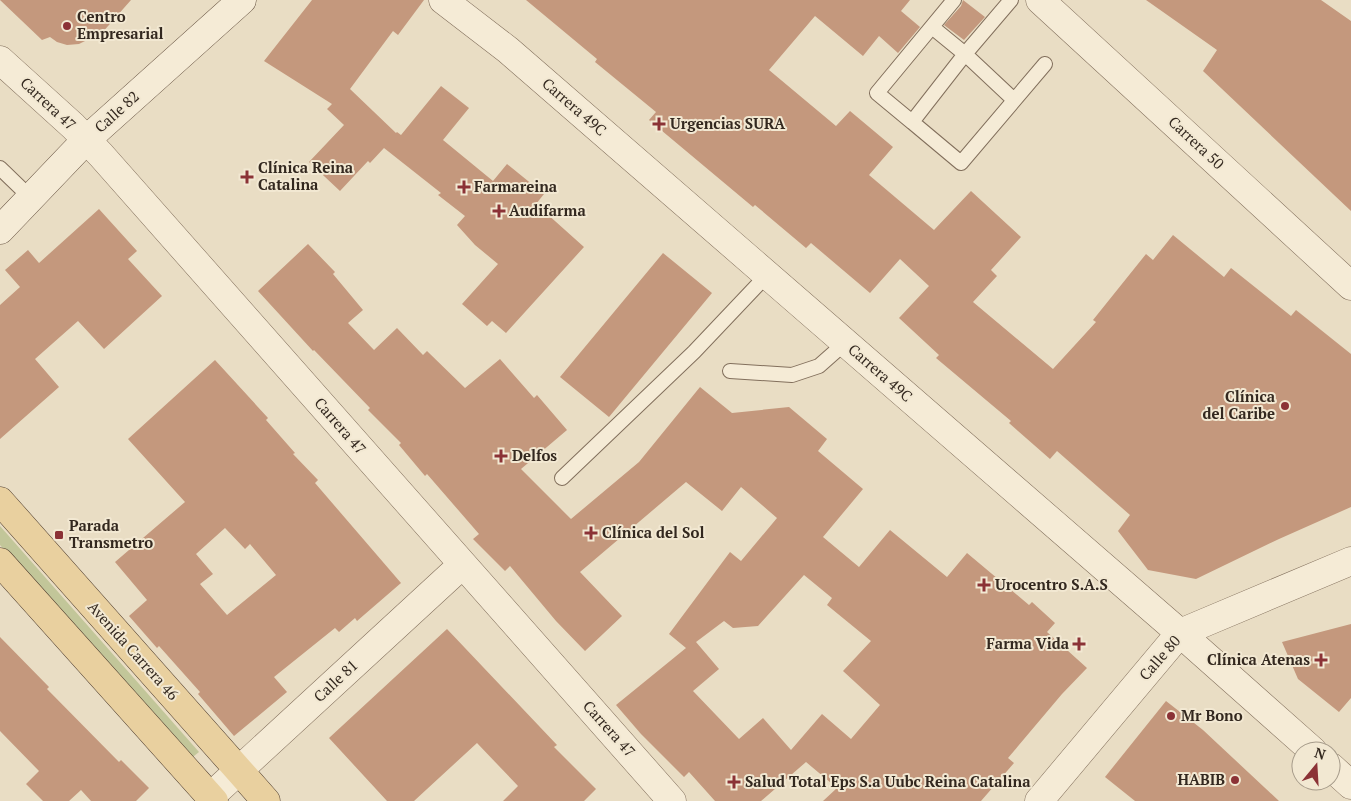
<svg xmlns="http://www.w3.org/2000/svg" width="1351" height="801" font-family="'PT Serif',serif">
<rect width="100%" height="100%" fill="#e9ddc4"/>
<!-- green -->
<path fill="#c2c699" d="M0 526 199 752 189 760 0 545Z"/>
<!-- building -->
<path fill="#c4987d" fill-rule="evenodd" d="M0 0H131L101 34H92L87 40 79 44 67 45 57 42 50 37 42 40Z
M312 0H424L398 35 393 31 350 89 396 133 397 132 401 135 441 86 469 108 443 140 493 181 507 164 544 194 536 204 584 247 506 333 492 321 487 326 462 304 498 264 475 245 457 225 465 216 438 195 441 193 384 148 370 163 368 161 340 191 309 162 344 125 327 109 332 104 264 61Z
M526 0H910L901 11 920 27 898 53 879 36 863 56 815 16 769 70 836 126 850 111 893 147 869 175 934 230 971 191 1021 237 991 270 997 276 973 302 1053 369 1096 322 1093 320 1146 254 1153 260 1173 235 1224 277 1231 268 1291 316 1296 310 1351 354V507L1279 539 1196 579 1148 570 1118 531 1130 515 1057 451 1050 459 1009 423 1011 421 936 358 939 355 899 318 929 286 900 259 870 293 811 243 806 248 755 205 753 207 649 120 656 112 595 62 597 59Z
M963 0 985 17 964 40 944 25 961 6Z
M1146 0H1321L1351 21V211L1203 71 1217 50Z
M99 209 137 251 128 259 162 296 104 349 78 321 35 359 59 387 0 439V305L20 287 5 270 28 250 39 263Z
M308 244 335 272 333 274 363 310 348 323 374 350 397 328 423 355 427 351 465 388 500 359 534 398 537 395 567 430 521 469 571 519 639 462 700 387 732 413 789 407 827 439 818 451 863 489 823 537 859 567 890 530 947 577 967 553 1029 605 1032 602 1055 623 1047 632 1087 668 1062 694 1008 758 1014 763 981 801H823L837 788 806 762 761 801H715L689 772 684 777 641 734 616 705 686 648 669 634 730 552 741 561 777 518 741 487 722 511 686 482 580 572 622 616 585 651 556 621 510 566 505 571 473 539 479 534 427 474 425 476 399 445 401 443 368 410 370 408 314 350 313 351 258 291ZM804 575 832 598 827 605 871 641 843 671 880 705 851 739 822 714 791 750 763 718 739 739 693 691 719 669 696 642 724 621 733 628 758 626Z
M663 253 712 293 609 417 560 377Z
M215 360 268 418 266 420 295 453 293 454 318 480 315 483 401 583 357 621 355 618 339 632 335 628 274 677 287 692 234 736 198 694 200 692 159 646 157 648 129 616 147 600 115 562 185 502 128 439ZM225 528 245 549 250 544 276 575 227 615 200 584 213 574 196 554Z
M1351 624V698L1339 712 1298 679 1282 642Z
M447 629 557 745 554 747 596 789 584 801H503L518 786 477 743 414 801H387L329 738Z
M0 637 49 687 47 689 119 762 121 760 149 788 136 801H91L81 790 69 801H43L26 784 39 771 0 731Z
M1166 701 1203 730 1279 801H1135L1105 777Z"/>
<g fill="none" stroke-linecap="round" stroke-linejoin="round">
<!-- service casing -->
<g stroke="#826f5c" stroke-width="16">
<path id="service" d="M932 27 965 54 1011 0
M1014 100 965 54 912 122 961 163 1045 64
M912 122 877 93 954 0
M0 168 31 198
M730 371 792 375 819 366 845 343
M562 478 694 352 767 275"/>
</g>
<!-- minor casing -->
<g stroke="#826f5c" stroke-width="29">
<path id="minor" d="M443 0 508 50 1180 633 1313 751
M1040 0 1351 286
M0 60 73 126 101 155 672 801
M1331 767 1351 785
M210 797 462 565
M1039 801 1180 633 1351 561"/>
</g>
<!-- secondary casing -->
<g stroke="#64503f" stroke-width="29">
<path id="secondary" d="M0 230 86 140 242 0"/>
</g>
<!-- primary casing -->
<g stroke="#503e30" stroke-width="29">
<path id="primary" d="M0 501 266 801
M0 562 214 801"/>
</g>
<!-- service -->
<use href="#service" stroke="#f5ebd6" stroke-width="14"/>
<!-- minor -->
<use href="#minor" stroke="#f5ebd6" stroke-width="28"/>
<!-- secondary -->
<use href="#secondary" stroke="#f5ebd6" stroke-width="28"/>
<!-- primary -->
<use href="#primary" stroke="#e9d09f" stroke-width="28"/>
</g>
<!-- markers -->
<g fill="#8b3236" stroke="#f2e8d2" stroke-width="2">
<circle cx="67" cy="26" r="5"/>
<path d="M656.5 116.5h5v5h5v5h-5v5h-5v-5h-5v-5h5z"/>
<path d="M244.5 169.5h5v5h5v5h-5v5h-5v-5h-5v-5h5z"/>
<path d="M461.5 179.5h5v5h5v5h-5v5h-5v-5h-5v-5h5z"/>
<path d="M496.5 203.5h5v5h5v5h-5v5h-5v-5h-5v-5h5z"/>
<circle cx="1285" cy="406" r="5"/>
<path d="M498.5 448.5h5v5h5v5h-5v5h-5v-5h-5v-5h5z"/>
<path d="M588.5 525.5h5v5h5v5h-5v5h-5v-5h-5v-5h5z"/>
<rect x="54" y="530" width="10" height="10" rx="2.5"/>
<path d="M981.5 577.5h5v5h5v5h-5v5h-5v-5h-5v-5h5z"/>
<path d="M1076.5 636.5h5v5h5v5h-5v5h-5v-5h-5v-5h5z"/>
<path d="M1318.5 652.5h5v5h5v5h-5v5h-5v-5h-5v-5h5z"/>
<circle cx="1171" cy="716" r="5"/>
<circle cx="1235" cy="780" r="5"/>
<path d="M731.5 774.5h5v5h5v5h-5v5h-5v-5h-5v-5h5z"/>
</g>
<g text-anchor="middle" stroke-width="4" stroke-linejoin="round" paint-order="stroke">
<!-- poi labels -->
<g font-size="15" font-weight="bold" fill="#33281f" stroke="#f2e8d2" text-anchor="start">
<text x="77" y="22">Centro<tspan x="77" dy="17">Empresarial</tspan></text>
<text x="670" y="129">Urgencias SURA</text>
<text x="258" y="173">Clínica Reina<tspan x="258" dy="17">Catalina</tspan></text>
<text x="474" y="192">Farmareina</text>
<text x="509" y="216">Audifarma</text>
<text x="1275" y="402" text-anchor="end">Clínica<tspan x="1275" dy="17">del Caribe</tspan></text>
<text x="512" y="461">Delfos</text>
<text x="69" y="531">Parada<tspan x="69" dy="17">Transmetro</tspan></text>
<text x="602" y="538">Clínica del Sol</text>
<text x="995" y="590">Urocentro S.A.S</text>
<text x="1069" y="649" text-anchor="end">Farma Vida</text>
<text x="1310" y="665" text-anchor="end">Clínica Atenas</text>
<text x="1181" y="721">Mr Bono</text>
<text x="1225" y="785" text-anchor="end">HABIB</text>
<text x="745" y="787">Salud Total Eps S.a Uubc Reina Catalina</text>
</g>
<!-- street labels -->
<g font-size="15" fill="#33281f" stroke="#f2e8d2">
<text transform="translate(48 104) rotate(43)" y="5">Carrera 47</text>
<text transform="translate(574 107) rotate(41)" y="5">Carrera 49C</text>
<text transform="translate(117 112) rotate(-42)" y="5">Calle 82</text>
<text transform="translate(1196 143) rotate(43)" y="5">Carrera 50</text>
<text transform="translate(880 373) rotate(41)" y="5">Carrera 49C</text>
<text transform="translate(340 426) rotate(49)" y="5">Carrera 47</text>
<text transform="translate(133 651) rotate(48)" y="5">Avenida Carrera 46</text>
<text transform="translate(1160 658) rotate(-49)" y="5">Calle 80</text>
<text transform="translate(336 681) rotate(-43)" y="5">Calle 81</text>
<text transform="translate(609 729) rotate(48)" y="5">Carrera 47</text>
</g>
</g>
<!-- north arrow -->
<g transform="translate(1316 766) rotate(18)"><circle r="24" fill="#f2e8d2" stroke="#a69b8a"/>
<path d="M0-4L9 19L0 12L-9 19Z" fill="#8b3236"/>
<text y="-8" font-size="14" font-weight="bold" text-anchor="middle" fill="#33281f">N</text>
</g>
</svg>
